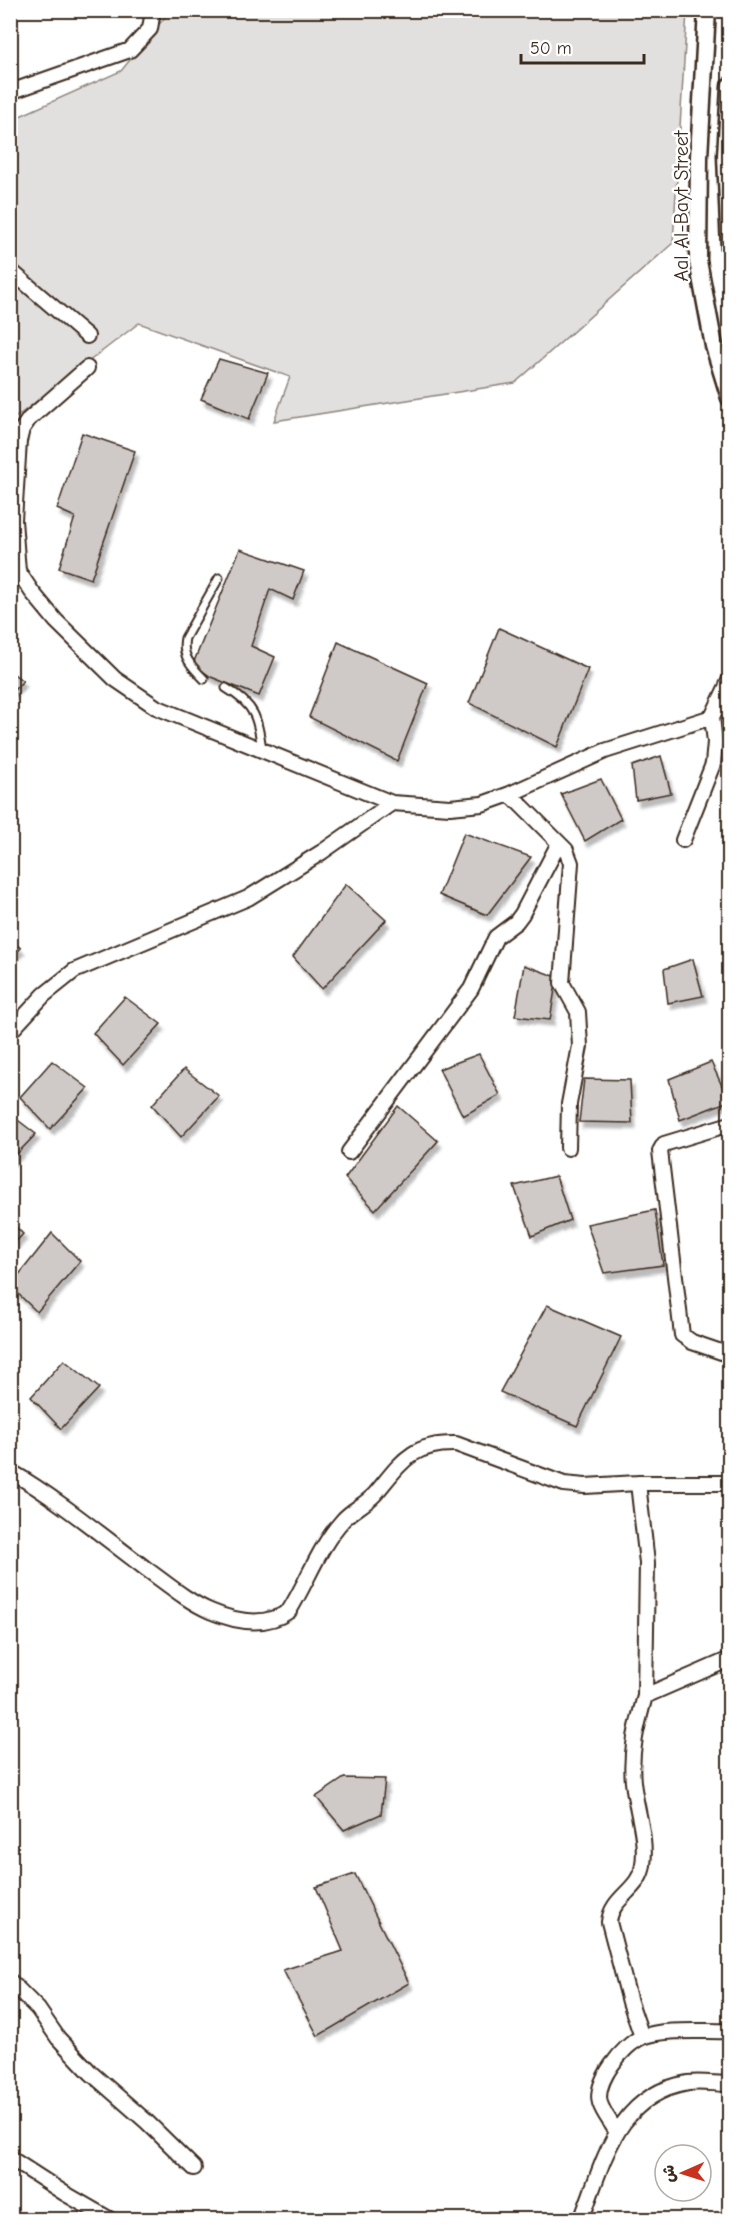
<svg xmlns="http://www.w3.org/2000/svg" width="740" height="2230" font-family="'Comic Neue','Playpen Sans Arabic',sans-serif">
<defs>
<filter id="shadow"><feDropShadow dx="3.5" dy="6" stdDeviation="1.5" flood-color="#0004"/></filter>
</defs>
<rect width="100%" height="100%" fill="#fff"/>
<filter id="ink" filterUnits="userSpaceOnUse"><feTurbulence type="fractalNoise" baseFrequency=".0167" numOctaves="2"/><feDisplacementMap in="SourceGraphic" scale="12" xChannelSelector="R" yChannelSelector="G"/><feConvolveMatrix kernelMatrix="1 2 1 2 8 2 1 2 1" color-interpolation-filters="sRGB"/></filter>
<g filter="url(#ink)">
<!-- green -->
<path fill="#e2e0de" stroke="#8e857e" stroke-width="1.5" d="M170 11H687L673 243 515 383 274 421 290 377 139 323 11 421V120L121 71Z"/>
<!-- building -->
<path fill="#cfcac7" stroke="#3b2a1e" stroke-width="1.5" filter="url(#shadow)" d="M219 359 268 373 249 419 201 399Z
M82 433 135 451 91 579 59 568 75 517 57 509Z
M240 549 304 571 293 600 270 589 251 646 275 657 259 696 211 677 193 664Z
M499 628 588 669 557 747 469 703Z
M338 642 428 683 397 761 309 717Z
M10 671 23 681 10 694Z
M661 756 671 793 636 800 632 766Z
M601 779 621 819 585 841 561 794Z
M730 794V836L723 834Z
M464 833 531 857 487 915 439 895Z
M346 884 386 920 322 989 293 957Z
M10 940 21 948 10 959Z
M693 959 703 996 668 1003 664 969Z
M524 965 557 977 550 1020 515 1016Z
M125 997 161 1024 123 1065 93 1033Z
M479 1054 500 1095 463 1116 439 1069Z
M52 1061 88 1088 50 1129 20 1097Z
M711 1062 729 1101 680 1120 669 1079Z
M184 1069 219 1096 181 1137 152 1105Z
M584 1079 630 1080 632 1123 579 1122Z
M398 1106 438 1141 375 1210 345 1178Z
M10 1114 36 1134 10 1161Z
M556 1176 570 1220 532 1236 514 1186Z
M655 1210 663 1265 604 1273 587 1224Z
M10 1221 23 1234 10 1248Z
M52 1233 80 1261 37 1312 10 1286Z
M547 1305 621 1337 577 1426 500 1392Z
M64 1360 99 1388 61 1429 31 1397Z
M344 1778 385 1779 381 1814 344 1830 316 1797Z
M355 1874 409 1983 318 2036 283 1970 343 1951 316 1887Z"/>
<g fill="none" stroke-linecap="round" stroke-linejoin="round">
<!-- service casing -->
<g stroke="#3b2a1e" stroke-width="11">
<path id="service" d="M204 679C192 667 181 656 185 638L219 578
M226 688C255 705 258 718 262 750"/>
</g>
<!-- minor casing -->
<g stroke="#3b2a1e" stroke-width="18">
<path id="minor" d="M10 92 130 50 150 29 153 10
M10 270 87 336
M87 368 29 419 22 429 19 441 14 520 18 571 32 592 56 621 115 679 156 707 392 803
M510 794 566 850 571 863 562 983 578 1012 580 1046 569 1104 568 1148
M683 840 713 764 715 742 712 717 730 679
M10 1032 44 995 74 971 248 898 322 852 392 803 450 807 482 804 510 794 605 751 712 717
M730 1124 664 1144 660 1151 682 1335 692 1342 730 1355
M349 1152 471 989 496 937 516 922 522 914 559 843
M10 1471C58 1499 101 1535 145 1568 166 1583 187 1601 210 1611 236 1622 265 1628 289 1611 307 1582 320 1545 343 1520 352 1510 366 1504 375 1494 401 1463 411 1443 456 1444L564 1484 585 1486 638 1483
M645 1696 647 1563 638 1483H730
M10 1981 38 2009 58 2038 91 2073 147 2122 194 2168
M642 2037 630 2002 609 1922C611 1897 640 1890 643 1865 647 1837 636 1810 633 1782 630 1751 637 1725 645 1696L730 1659
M616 2131C611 2122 603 2113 600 2103 594 2082 623 2045 642 2037 663 2028 706 2032 730 2031
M10 2158 64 2193 111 2220
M581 2220C604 2162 616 2095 688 2083 701 2081 716 2084 730 2084"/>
</g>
<!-- tertiary casing -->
<g stroke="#3b2a1e" stroke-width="21">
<path id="tertiary" d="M707 10 699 157 698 261 714 346 730 398
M730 86 726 156 730 249"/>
</g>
<!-- service -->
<use href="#service" stroke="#fff" stroke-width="7"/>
<!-- minor -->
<use href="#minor" stroke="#fff" stroke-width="14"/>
<!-- tertiary -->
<use href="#tertiary" stroke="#fff" stroke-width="16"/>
</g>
</g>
<g text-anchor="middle" stroke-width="5" stroke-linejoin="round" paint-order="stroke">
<!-- street labels -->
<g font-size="20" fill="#3b2a1e" stroke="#fff">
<text transform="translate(681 206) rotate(-90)" y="7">Aal Al-Bayt Street</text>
</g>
</g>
<!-- margin -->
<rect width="740" height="2230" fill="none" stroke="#fff" stroke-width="36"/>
<rect x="18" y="18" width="704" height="2194" fill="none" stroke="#3b2a1e" stroke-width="2" filter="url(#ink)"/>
<!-- north arrow -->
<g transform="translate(683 2173) rotate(267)"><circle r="28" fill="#ffffff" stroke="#b1aaa5" stroke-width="1.5"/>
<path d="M0-4.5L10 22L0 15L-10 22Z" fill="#c8321e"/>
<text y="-9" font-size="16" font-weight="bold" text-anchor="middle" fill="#3b2a1e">ش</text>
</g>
<!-- scale -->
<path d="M521 54v9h123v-9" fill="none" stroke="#3b2a1e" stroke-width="3"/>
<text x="530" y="54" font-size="18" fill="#3b2a1e" stroke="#ffffff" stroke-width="4.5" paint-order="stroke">50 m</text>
</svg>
